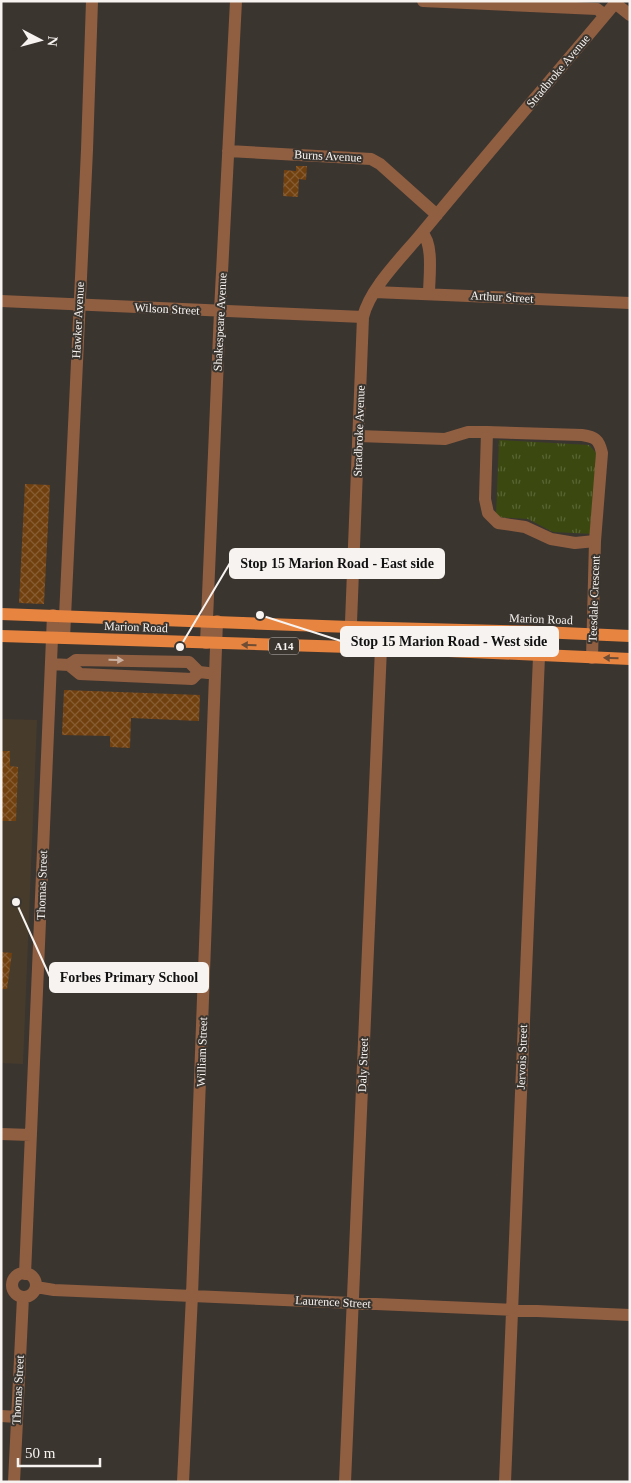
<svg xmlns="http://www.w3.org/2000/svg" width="631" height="1483" font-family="Georgia,serif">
<defs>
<pattern id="park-tufts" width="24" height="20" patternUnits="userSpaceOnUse" patternTransform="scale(1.25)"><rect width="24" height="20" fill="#3b4910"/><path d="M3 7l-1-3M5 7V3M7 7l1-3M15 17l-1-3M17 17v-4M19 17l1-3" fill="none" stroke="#586433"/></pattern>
<pattern id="building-cross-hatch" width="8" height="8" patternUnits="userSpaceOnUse" patternTransform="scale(1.25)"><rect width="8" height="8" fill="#71400f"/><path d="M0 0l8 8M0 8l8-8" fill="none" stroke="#865c32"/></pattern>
</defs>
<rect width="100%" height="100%" fill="#3b3530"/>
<!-- education -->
<path fill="#473c2c" d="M1 719 37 720 23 1064 1 1063Z"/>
<!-- park -->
<path fill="url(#park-tufts)" d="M499 440 589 445 596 453 593 534 553 532 528 519 496 517Z"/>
<!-- building -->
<path fill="url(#building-cross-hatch)" d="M296 166H307L306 180 299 179 298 197 283 196 284 170 296 171Z
M25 484 50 485 44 604 19 603Z
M64 690 200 695 199 721 131 718 130 748 110 747V736L62 735Z
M1 751H10V766L18 767 16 821H1Z
M1 952 12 953 7 989H1Z"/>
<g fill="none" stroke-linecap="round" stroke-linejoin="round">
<!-- minor -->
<path stroke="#905f41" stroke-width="12" d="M423 1 597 9 605 15
M615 3 630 15
M228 151 371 159 380 164 437 215
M422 233C434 244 429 278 429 294
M374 292 630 303
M1 301 363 317
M487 432 485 499 488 513 498 523 525 527 551 539 575 543 595 541
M358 436 445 439 468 432H487L582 435C595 437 599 439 602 453L595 541 592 658
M64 638 87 150 92 1
M206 643 220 311 236 1
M350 648 363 317C370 288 402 257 421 234 485 156 552 79 617 1
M51 664 69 665 76 660 189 662 199 672
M69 665 80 674 192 679 199 672 208 673
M1 1134 31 1135
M12 1285a12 12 0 1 1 24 0a12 12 0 1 1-24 0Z
M25 1274 53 615
M36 1287 54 1290 630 1315
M1 1416 17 1417
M14 1482 23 1297
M183 1482 192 1295 217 621
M345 1482 381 648
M505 1482 540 632"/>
<!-- major -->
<path stroke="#e78440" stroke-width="12" d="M1 614 350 627 540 632 630 636
M1 636 381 648 630 659"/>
</g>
<!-- one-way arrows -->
<defs><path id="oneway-solid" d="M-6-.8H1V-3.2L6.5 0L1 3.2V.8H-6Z" transform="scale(1.25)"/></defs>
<g fill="#6f4d35">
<use href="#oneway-solid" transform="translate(249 645) rotate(-178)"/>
<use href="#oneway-solid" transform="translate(611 658) rotate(-178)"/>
</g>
<use fill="#c9b0a1" href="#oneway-solid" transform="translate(116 660) rotate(1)"/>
<g text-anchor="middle" stroke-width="4" stroke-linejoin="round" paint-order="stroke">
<!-- shield labels -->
<rect fill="#3b3530" stroke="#bfbab6" stroke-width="1" x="269" y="637.5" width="30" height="17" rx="4"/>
<g font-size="11" font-weight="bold" fill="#f7f3f0">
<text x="284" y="650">A14</text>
</g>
<!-- street labels -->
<g font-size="12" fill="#f7f3f0" stroke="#3b3530">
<text transform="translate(558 71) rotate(-50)" y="4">Stradbroke Avenue</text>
<text transform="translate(328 156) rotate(3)" y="4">Burns Avenue</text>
<text transform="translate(502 297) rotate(3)" y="4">Arthur Street</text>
<text transform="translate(167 309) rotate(3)" y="4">Wilson Street</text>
<text transform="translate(78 320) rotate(-87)" y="4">Hawker Avenue</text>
<text transform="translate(220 322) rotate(-87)" y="4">Shakespeare Avenue</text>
<text transform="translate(359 431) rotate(-88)" y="4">Stradbroke Avenue</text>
<text transform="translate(594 599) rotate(-88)" y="4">Teesdale Crescent</text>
<text transform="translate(541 619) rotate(2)" y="4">Marion Road</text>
<text transform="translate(136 627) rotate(2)" y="4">Marion Road</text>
<text transform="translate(42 885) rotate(-88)" y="4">Thomas Street</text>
<text transform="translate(202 1052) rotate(-88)" y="4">William Street</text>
<text transform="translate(522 1057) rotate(-88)" y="4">Jervois Street</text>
<text transform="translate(363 1065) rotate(-88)" y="4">Daly Street</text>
<text transform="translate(333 1302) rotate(3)" y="4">Laurence Street</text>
<text transform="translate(18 1390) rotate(-87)" y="4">Thomas Street</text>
</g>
</g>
<!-- callouts -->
<path fill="none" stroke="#f7f3f0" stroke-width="2" d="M180 647L230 563M260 615L341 641M16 902L50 977"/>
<g fill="#f7f3f0" stroke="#3b3530" stroke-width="2">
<circle cx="180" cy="647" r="5"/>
<circle cx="260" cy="615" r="5"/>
<circle cx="16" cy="902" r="5"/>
</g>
<g fill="#f7f3f0" stroke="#f7f3f0" stroke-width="2">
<rect x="230" y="549" width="214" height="29" rx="5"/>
<rect x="341" y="627" width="217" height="29" rx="5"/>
<rect x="50" y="963" width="158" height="29" rx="5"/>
</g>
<g font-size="14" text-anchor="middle" font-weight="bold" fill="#111">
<text x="337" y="568">Stop 15 Marion Road - East side</text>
<text x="449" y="646">Stop 15 Marion Road - West side</text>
<text x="129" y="982">Forbes Primary School</text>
</g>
<!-- border -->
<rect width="631" height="1483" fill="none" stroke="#f7f3f0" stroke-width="5"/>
<!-- north arrow -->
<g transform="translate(40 40) rotate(96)" stroke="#3b3530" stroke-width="4" paint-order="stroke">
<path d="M0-4L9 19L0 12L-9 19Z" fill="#f7f3f0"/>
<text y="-8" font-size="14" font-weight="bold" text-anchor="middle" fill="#f7f3f0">N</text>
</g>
<!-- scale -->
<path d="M18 1458v8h82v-8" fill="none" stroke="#f7f3f0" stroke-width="2.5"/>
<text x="25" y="1458" font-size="15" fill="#f7f3f0" stroke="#3b3530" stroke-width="4" paint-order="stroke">50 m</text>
</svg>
